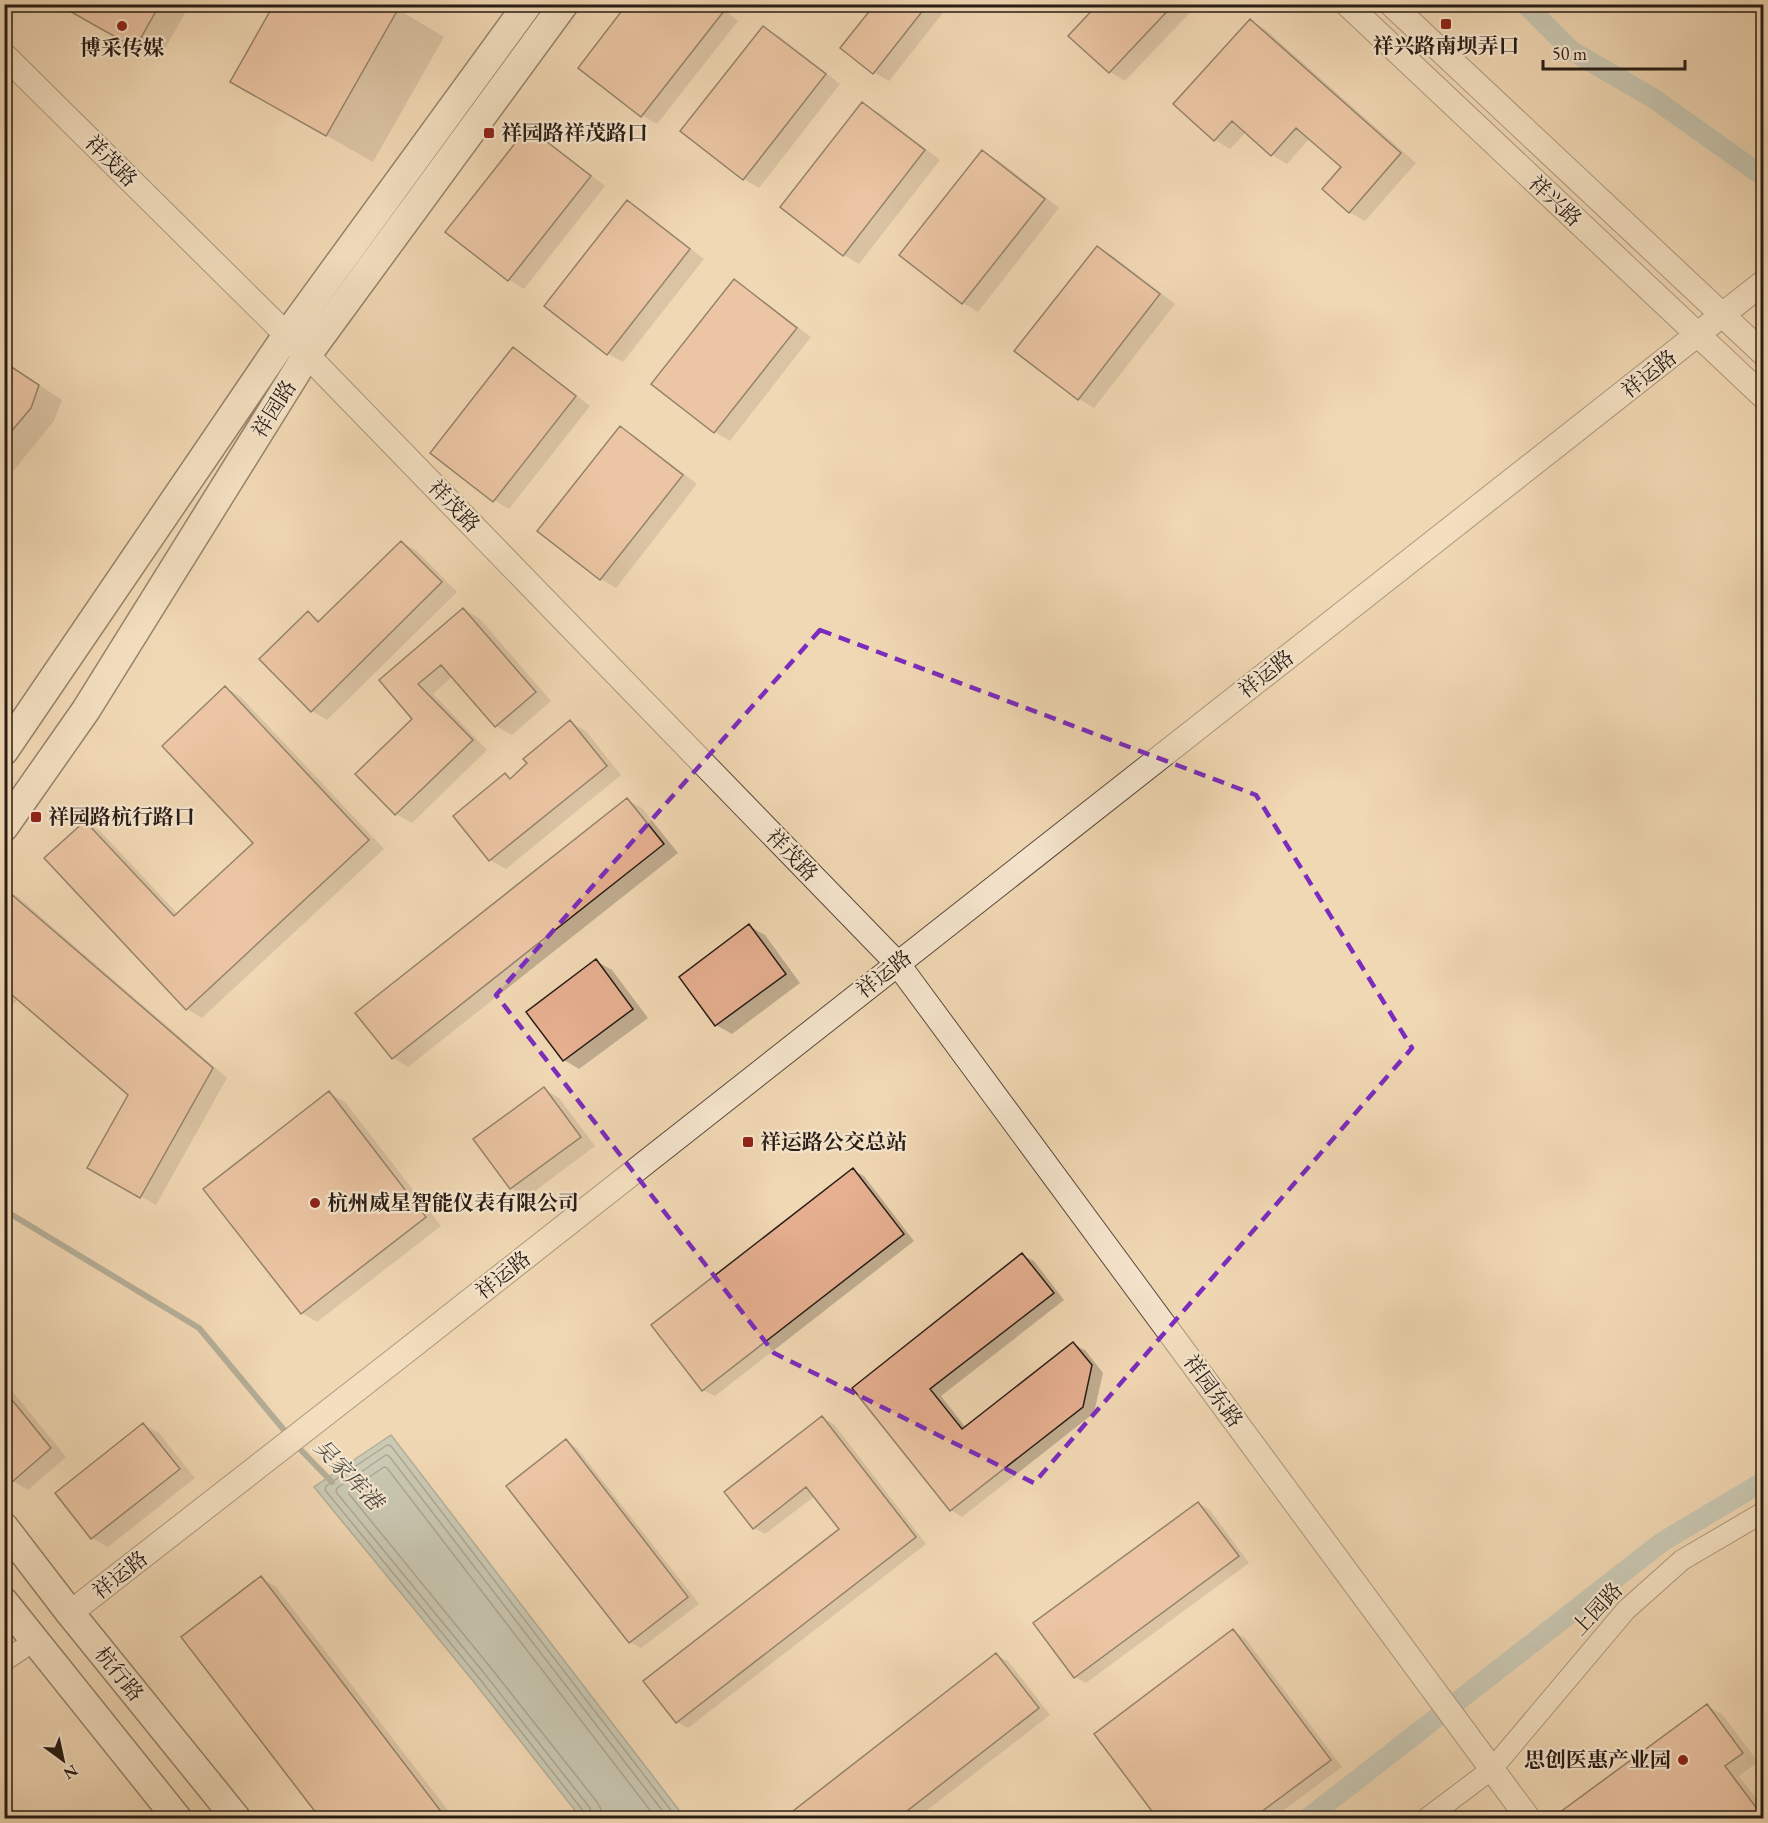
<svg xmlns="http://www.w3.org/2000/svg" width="1768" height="1823" font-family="'EB Garamond','Noto Serif SC',serif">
<rect width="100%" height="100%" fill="#f1d8b4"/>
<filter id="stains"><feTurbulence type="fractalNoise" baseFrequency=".00333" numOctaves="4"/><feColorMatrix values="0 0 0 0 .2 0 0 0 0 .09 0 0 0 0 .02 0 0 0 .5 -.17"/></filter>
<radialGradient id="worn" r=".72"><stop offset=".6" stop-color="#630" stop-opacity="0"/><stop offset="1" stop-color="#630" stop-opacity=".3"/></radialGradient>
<!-- water -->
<path fill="#9eb8b7" stroke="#6e7a76" stroke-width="1.5" d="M391 1435 685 1818H581L474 1682 314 1487Z"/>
<!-- shadow -->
<path fill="#0003" d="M59 4H190L159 60Z
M389 4 444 37 373 162 232 81Z
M629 4H717L738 21 657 124 642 115Z
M876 4H950L889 81 873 72Z
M1100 4H1198L1125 81 1110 72Z
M1250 21 1266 30 1416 163 1365 221 1349 212 1343 167 1310 138 1287 164 1272 155 1246 132 1230 149 1215 140Z
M763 27 779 36 840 84 759 188 744 179 682 131Z
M863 104 878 112 940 160 859 264 844 255Z
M528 129 543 138 605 186 524 289 509 280 447 232Z
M982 151 998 160 1059 208 978 312 963 303 901 255Z
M627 202 643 211 704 259 623 362 608 354Z
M1098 248 1113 256 1175 304 1094 408 1079 399Z
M734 281 749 290 811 337 730 441 715 432 653 384Z
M513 349 528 358 590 406 509 509 494 500Z
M4 362 62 400 54 421 4 482Z
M620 428 635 436 697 484 616 588 601 579 539 531Z
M401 542 417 551 457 592 327 720 312 711 308 613 321 621Z
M463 609 479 618 551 701 512 735 496 726 453 676 433 694 487 750 412 823 396 814 357 774 414 719 381 681Z
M226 688 241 697 384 849 202 1018 187 1009 85 822 100 831 178 914 255 843Z
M570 722 586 731 621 775 506 869 490 860 455 816 505 775 512 779Z
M627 800 642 808 678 853 408 1067 393 1058Z
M4 889 17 896 227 1078 156 1205 89 1168 130 1095 19 998 4 1015Z
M749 926 765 935 800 983 732 1034 716 1025 681 977Z
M596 961 612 970 648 1018 579 1069 564 1060Z
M544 1089 559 1098 595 1146 527 1197 511 1188Z
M329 1093 345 1102 441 1226 317 1322 302 1313Z
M853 1170 864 1176 914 1241 715 1396 703 1390Z
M1022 1255 1034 1261 1064 1300 941 1396 966 1428 1073 1344 1085 1350 1103 1373 1094 1413 962 1517 951 1510 854 1388Z
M4 1381 66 1457 28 1490 13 1481 4 1469Z
M822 1418 834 1424 926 1544 688 1728 677 1722 841 1530 815 1496 765 1534 754 1528Z
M143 1424 159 1433 195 1478 108 1547 92 1538 57 1493Z
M566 1441 577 1448 699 1604 641 1648 630 1642Z
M1198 1503 1210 1510 1249 1563 1086 1683 1075 1677Z
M261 1578 276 1587 454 1818H322L183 1637Z
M1233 1631 1245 1638 1342 1767 1273 1818H1159L1096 1734Z
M996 1655 1008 1661 1050 1715 917 1818H786Z
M1707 1706 1722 1714 1758 1762 1739 1776 1762 1806 1764 1804V1818H1555Z"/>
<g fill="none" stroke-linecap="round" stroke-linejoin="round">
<!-- shore -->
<path stroke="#626a66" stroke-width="1.5" d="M585 1818 584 1812 479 1678 325 1490 326 1486 387 1445 391 1446 677 1818
M593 1818 590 1808 484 1673 336 1492 337 1488 386 1455 389 1456 668 1818
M602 1818 601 1809 597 1802 491 1668 349 1494 350 1490 384 1467 387 1468 656 1818"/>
<!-- stream -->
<path stroke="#6e7a76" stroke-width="6" d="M4 1210 199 1328 289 1436
M295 1444 332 1482"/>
<!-- canal -->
<path stroke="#9eb8b7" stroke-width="20" d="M1525 4 1572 51 1653 98 1764 177
M1308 1818 1662 1542 1764 1481"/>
</g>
<!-- building -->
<path fill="#e7b091" stroke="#271c15" stroke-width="1.5" d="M57 4H160L135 48Z
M274 4H401L326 136 230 82Z
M627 4H716L724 11 641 117 578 68Z
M875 4H928L873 74 840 48Z
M1098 4H1174L1109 73 1068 36Z
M1250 19 1401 153 1349 213 1322 189 1341 167 1296 128 1271 156 1232 121 1214 141 1173 104Z
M763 26 826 74 743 180 680 131Z
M862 102 925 150 843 256 780 207Z
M528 127 591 176 508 281 445 232Z
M982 150 1045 199 962 304 899 255Z
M627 200 690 249 607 355 544 306Z
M1097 246 1160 294 1078 400 1014 351Z
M734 279 797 328 714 433 651 384Z
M513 347 576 396 493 502 430 453Z
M4 362 39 385 31 408 4 440Z
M620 426 683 475 600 580 537 531Z
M401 541 442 582 311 712 259 659 308 611 318 622Z
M463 608 536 692 495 727 441 665 418 684 473 740 395 815 355 774 412 719 379 680Z
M225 686 369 840 186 1010 44 858 85 821 174 916 253 843 162 746Z
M570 720 607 766 489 861 453 816 505 773 510 779 527 763 523 759Z
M627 798 664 844 392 1059 355 1013Z
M4 888 213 1068 140 1198 87 1168 128 1095 4 988Z
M749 924 786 974 715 1026 679 977Z
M596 959 633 1009 563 1061 526 1012Z
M544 1087 581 1137 510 1189 473 1139Z
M329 1091 426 1217 301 1314 203 1189Z
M853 1168 904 1234 702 1391 651 1325Z
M1022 1253 1054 1293 930 1389 962 1429 1073 1342 1092 1365 1083 1407 950 1511 852 1388Z
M4 1390 51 1448 12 1482 4 1472Z
M822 1416 916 1537 676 1723 643 1681 839 1529 806 1487 753 1529 724 1492Z
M143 1423 180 1469 91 1539 55 1493Z
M566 1439 688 1597 629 1643 506 1486Z
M1198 1502 1239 1556 1074 1678 1033 1623Z
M261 1576 446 1818H320L181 1637Z
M1233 1629 1331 1760 1253 1818H1157L1094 1734Z
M996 1653 1039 1708 898 1818H784Z
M1707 1704 1743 1753 1725 1766 1764 1818H1552Z"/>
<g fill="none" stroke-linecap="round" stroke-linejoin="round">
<!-- minor casing -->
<g stroke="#5a4b3d" stroke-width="22">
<path id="minor" d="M4 1661 34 1641
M1427 1818 1492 1769 1626 1610 1682 1560 1764 1512"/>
</g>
<!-- tertiary casing -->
<g stroke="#5a4b3d" stroke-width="26">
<path id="tertiary" d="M1347 4 1764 397
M1391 4 1764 354
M4 55 307 355 897 963 1528 1818
M70 1613 401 1355 1764 282"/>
</g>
<!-- secondary casing -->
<g stroke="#271c15" stroke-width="31">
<path id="secondary" d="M4 751 287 335 528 4
M4 827 86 710 307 355 564 4
M4 1527 70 1613 236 1818
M4 1602 177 1818"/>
</g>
<!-- minor -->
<use href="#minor" stroke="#f6e6ce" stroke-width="20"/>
<!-- tertiary -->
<use href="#tertiary" stroke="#f6e6ce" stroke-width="24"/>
<!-- secondary -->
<use href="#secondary" stroke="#f6e6ce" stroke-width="28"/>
</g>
<!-- marked area -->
<path d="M0 0H1768V1823H0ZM820 630 1256 795 1412 1048 1034 1483 774 1353 496 995Z" fill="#f1d8b4" fill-opacity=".55" fill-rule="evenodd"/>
<path fill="none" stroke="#7b2cbf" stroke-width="4.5" stroke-dasharray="12 8" stroke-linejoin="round" d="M820 630 1256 795 1412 1048 1034 1483 774 1353 496 995Z"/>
<!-- markers -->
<g fill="#8f2418" stroke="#f6e6ce" stroke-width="2">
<rect x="1440" y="18" width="12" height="12" rx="3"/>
<circle cx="122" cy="26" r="6"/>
<rect x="483" y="127" width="12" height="12" rx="3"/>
<rect x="30" y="811" width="12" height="12" rx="3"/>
<rect x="742" y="1136" width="12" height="12" rx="3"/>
<circle cx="315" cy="1203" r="6"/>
<circle cx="1683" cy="1760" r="6"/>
</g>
<g text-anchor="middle" stroke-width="4.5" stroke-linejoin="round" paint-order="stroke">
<!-- poi labels -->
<g font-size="21" font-weight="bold" fill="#271c15" stroke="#f6e6ce" text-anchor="start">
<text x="1446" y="53" text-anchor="middle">祥兴路南坝弄口</text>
<text x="122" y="55" text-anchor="middle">博采传媒</text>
<text x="501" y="140">祥园路祥茂路口</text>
<text x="48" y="824">祥园路杭行路口</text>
<text x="760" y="1149">祥运路公交总站</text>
<text x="327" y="1210">杭州威星智能仪表有限公司</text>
<text x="1671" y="1767" text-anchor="end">思创医惠产业园</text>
</g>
<!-- street labels -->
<g font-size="21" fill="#271c15" stroke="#f6e6ce">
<text transform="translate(111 161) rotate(45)" y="7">祥茂路</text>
<text transform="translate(1555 201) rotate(43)" y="7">祥兴路</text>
<text transform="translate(1649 374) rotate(-38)" y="7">祥运路</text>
<text transform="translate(274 409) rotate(-58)" y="7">祥园路</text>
<text transform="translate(454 506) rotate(46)" y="7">祥茂路</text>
<text transform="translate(1266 674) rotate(-38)" y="7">祥运路</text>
<text transform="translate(792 855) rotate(46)" y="7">祥茂路</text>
<text transform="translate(884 974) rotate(-38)" y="7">祥运路</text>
<text transform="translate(503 1275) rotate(-38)" y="7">祥运路</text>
<text transform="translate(1213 1391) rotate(54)" y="7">祥园东路</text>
<text transform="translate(120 1575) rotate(-38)" y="7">祥运路</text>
<text transform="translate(1597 1609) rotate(-47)" y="7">上园路</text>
<text transform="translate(119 1674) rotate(51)" y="7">杭行路</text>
</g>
<!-- water labels -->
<g font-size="22" font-style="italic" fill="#4b4b46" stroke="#f6e6ce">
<text transform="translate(349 1474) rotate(46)" y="8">吴家库港</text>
</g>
</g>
<!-- margin -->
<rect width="1768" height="1823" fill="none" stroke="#f1d8b4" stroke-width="24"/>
<rect x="6" y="6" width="1756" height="1811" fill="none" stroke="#271c15" stroke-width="3"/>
<rect x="12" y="12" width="1744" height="1799" fill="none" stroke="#271c15" stroke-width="1.5"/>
<!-- north arrow -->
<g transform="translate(63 1760) rotate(147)" stroke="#f6e6ce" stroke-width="4.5" paint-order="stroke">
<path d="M0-4.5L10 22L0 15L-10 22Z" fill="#271c15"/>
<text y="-9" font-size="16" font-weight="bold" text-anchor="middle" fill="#271c15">N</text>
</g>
<!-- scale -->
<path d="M1543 60v9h142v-9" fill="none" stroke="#271c15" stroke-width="3"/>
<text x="1552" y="60" font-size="18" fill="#271c15" stroke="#f6e6ce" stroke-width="4.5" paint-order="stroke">50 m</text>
<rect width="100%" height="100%" filter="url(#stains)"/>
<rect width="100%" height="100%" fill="url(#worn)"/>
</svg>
